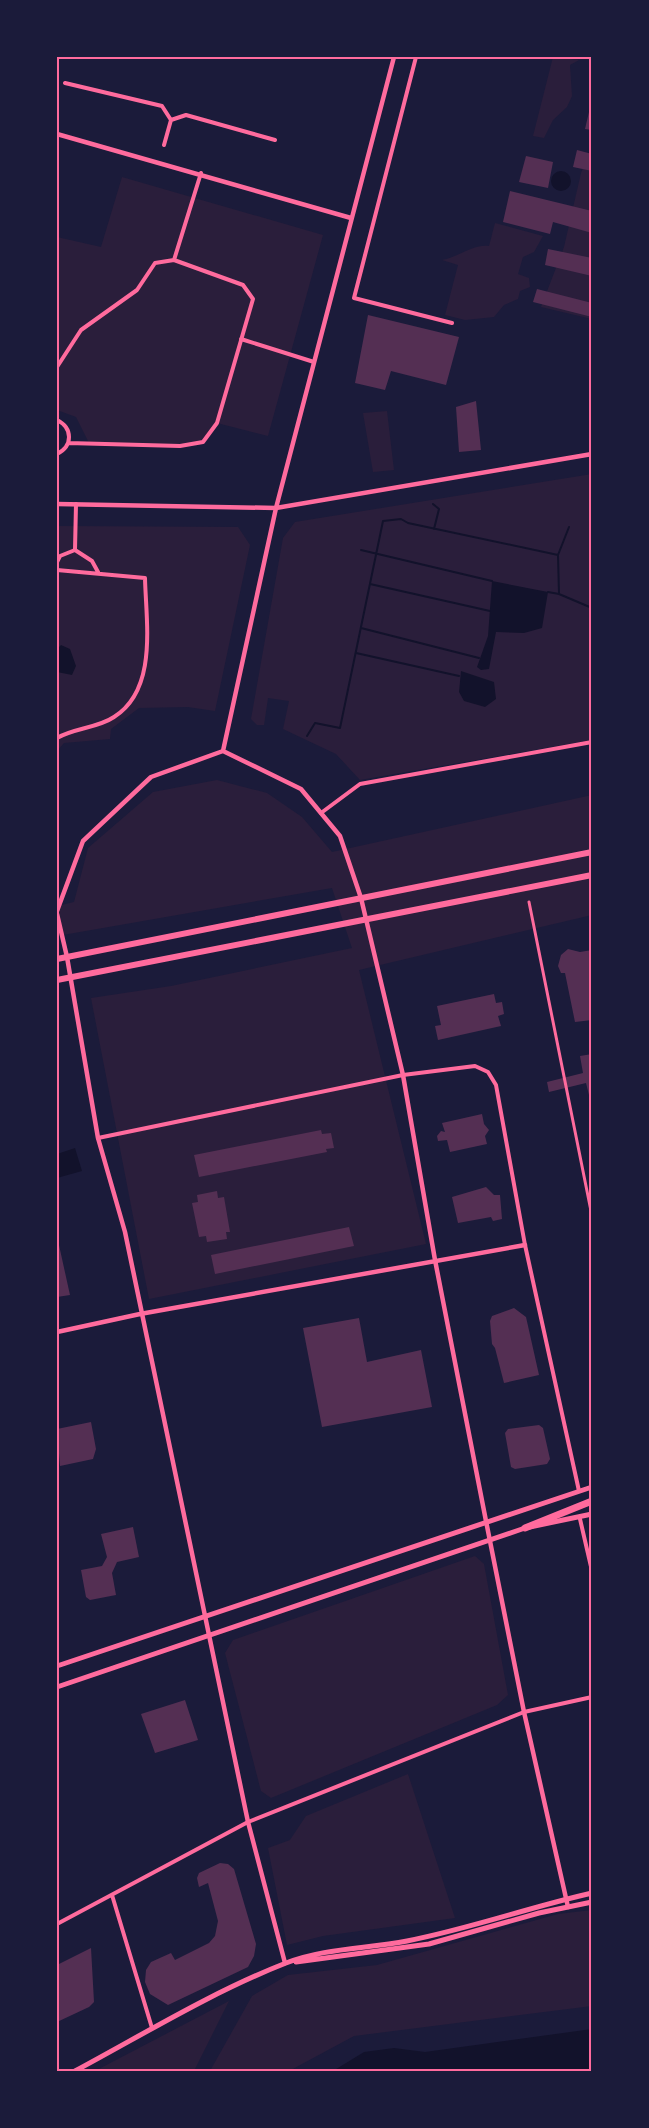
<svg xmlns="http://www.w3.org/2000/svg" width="649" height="2128" font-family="Raleway,sans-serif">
<rect width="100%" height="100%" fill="#1b1b3a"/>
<!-- green -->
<path fill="#2a1e3b" d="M553 57 579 60 570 65 572 96 567 107 553 120 544 138 533 136Z
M592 145V319L541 307 564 247 581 173Z
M122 177 323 235 268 436 217 423 203 442 180 446 89 443 76 417 57 410V237L101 247Z
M495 223 543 236 534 252 523 257 518 274 529 278 530 287 520 291 518 299 504 305 494 317 465 320 445 315 458 265 442 260C459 257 473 244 489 246Z
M387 411 394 470 373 472 363 413Z
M592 474V740L360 780 336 754 283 729 289 701 268 698 264 725H257L251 719 283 538 295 522Z
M57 526 238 527 250 545 215 711 188 707 139 708 111 729 110 739 64 743 57 751Z
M217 780 267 793 302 817 332 852 592 795V915L359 970 426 1244 149 1299 91 998 171 986 352 948 332 888 57 936V906L74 902 88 848 153 792Z
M475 1556 484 1564 508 1695 497 1705 271 1798 261 1791 225 1653 233 1640Z
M408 1774 455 1918 323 1936 287 1945 268 1848 290 1840 306 1816Z
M592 1910V2006L354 2036 289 2071H210L252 1996 288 1975 377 1965 558 1914Z
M229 2001 194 2071H95Z"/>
<!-- water -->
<path fill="#12122b" d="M551 181a10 10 0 1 1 20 0a10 10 0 1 1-20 0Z
M492 581 548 592 542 628 524 633 496 632 489 669 481 670 477 667 488 636Z
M61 645 70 649 76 666 72 675 57 672V649Z
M461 671 494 682 496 699 485 707 464 701 459 692Z
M75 1148 82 1171 57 1178V1154Z
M592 2029V2071H333L364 2052 394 2048 425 2052Z"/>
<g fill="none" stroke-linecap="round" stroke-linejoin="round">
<!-- stream -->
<path stroke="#12122b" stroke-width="2" d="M433 504 439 509 434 529
M361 550 492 581
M370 584 490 611
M548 592 559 594 558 555 569 527
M559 594 592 608
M361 628 479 658
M356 653 459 676
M307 736 315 723 340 728 383 521 401 519 408 523 558 555"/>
</g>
<!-- building -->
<path fill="#542f53" d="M589 112 592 113V130L585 129Z
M577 150 592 154V171L573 167Z
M526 156 553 162 548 188 519 182Z
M510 191 592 211V233L553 222 550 234 503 222Z
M548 249 592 258V276L545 265Z
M537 289 592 303V317L533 302Z
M368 315 459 337 446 385 391 371 385 390 355 383Z
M476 401 481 450 459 452 456 407Z
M568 949 580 952 592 950V1020L575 1022 565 973H561L558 966 561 955Z
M494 994 496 1003 502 1002 504 1014 498 1016 501 1026 438 1040 435 1026 441 1025 437 1006Z
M592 1054V1107L586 1083 549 1092 547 1082 583 1073 580 1056Z
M482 1114 484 1124 489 1130 485 1136 487 1144 450 1152 447 1140 438 1141 437 1136 441 1131 445 1132 442 1123Z
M321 1130 322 1134 331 1133 334 1148 326 1149 327 1152 199 1177 194 1155Z
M486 1187 494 1195H500L502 1219 493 1221 491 1217 458 1223 452 1197Z
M217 1191 218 1198 224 1197 230 1232H226L227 1239 207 1242 206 1236 199 1237 192 1203 198 1202 197 1195Z
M349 1227 354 1246 215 1274 211 1255Z
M57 1236 70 1295 57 1297Z
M514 1308 526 1317 539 1375 504 1383 495 1348 492 1344 490 1321 492 1316Z
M359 1318 367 1362 421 1350 432 1407 322 1427 303 1328Z
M91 1422 96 1449 93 1459 60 1466 57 1429Z
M539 1425 543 1428 550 1459 547 1464 515 1469 511 1467 505 1433 508 1429Z
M133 1527 139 1557 117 1562 112 1573 116 1595 90 1600 86 1597 81 1570 102 1566 107 1557 101 1534Z
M185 1700 198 1740 155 1753 141 1714Z
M220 1863 228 1864 234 1869 256 1944 254 1956 248 1967 168 2005 150 1994 145 1982 146 1970 151 1962 171 1953 175 1960 209 1943 215 1936 218 1921 208 1883 199 1887 197 1878 199 1873Z
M91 1948 94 2002 89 2007 57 2022V1965Z"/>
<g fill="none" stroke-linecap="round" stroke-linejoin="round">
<!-- pedestrian -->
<path stroke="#ff6b9d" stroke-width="3" d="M529 902 592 1216"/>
<!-- minor -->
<path stroke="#ff6b9d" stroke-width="4" d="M416 57 354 298 452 323
M65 83 162 106 171 120
M164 145 171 120 186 115 275 140
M174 260 201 173
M241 339 314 362
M57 367 81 330 137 290 155 263 174 260 243 285 253 299 217 423 203 442 180 446 68 443
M57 420C73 428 73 446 57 454
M75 550 76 504
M57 562 60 556 75 550 92 561 98 572
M57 570 145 578C146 623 158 689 114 717 98 728 74 728 57 738
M321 813 360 784 592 742
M98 1138 403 1075 475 1066 488 1072 496 1085 525 1245 579 1491
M580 1519 592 1571
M112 1895 152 2028
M57 1924 248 1822 524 1712 592 1697"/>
<!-- tertiary -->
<path stroke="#ff6b9d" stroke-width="4.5" d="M57 134 351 218
M57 504 276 508 592 454
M223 751 276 508 394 57
M57 911 83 841 151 777 223 751 301 789 340 836 361 898 403 1075 435 1260 486 1521 524 1712 568 1907
M57 914 67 957 98 1138 125 1232 248 1822 285 1963
M57 1332 140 1314 525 1245"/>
<!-- secondary -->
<path stroke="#ff6b9d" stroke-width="5" d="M57 1666 592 1487
M57 1687 525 1528 592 1514
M296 1962 429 1944 539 1913 592 1902
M75 2071C144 2034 212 1992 286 1963 325 1948 366 1949 407 1941 469 1929 530 1907 592 1893"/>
<!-- primary -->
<path stroke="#ff6b9d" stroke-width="6" d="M57 959 592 852
M57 980 592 875"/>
<!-- trunk -->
<path stroke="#ff6b9d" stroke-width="7" d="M525 1528 592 1501"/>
</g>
<!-- border -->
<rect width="649" height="2128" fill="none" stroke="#1b1b3a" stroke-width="117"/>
<rect x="58" y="58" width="532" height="2012" fill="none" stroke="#ff6b9d" stroke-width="2"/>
</svg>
